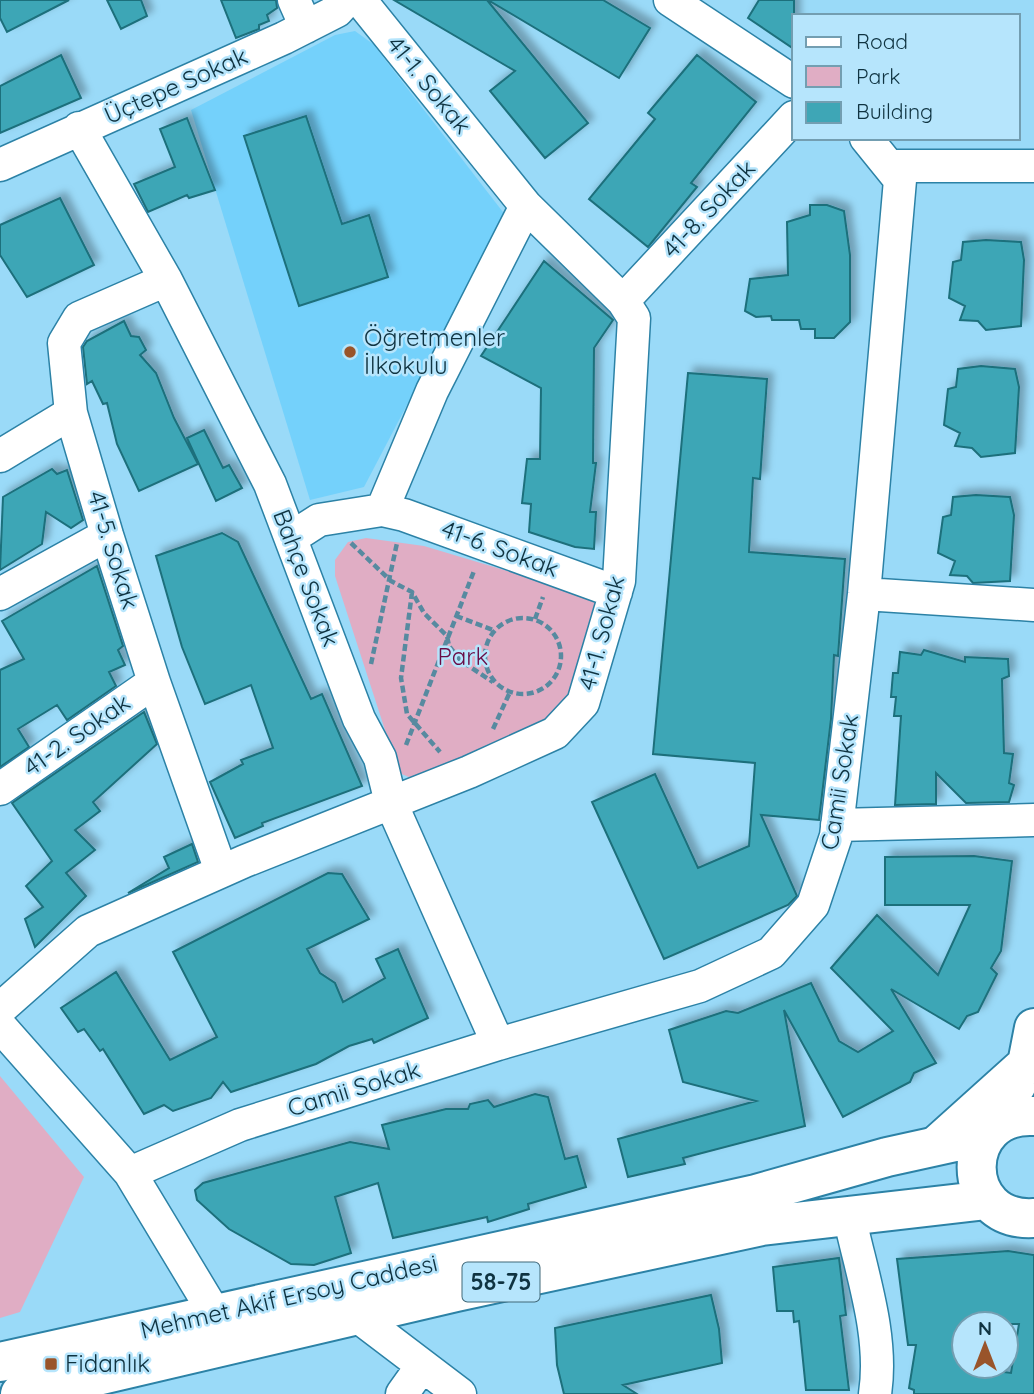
<svg xmlns="http://www.w3.org/2000/svg" width="1034" height="1394" font-family="Quicksand,sans-serif">
<defs>
<filter id="shadow"><feDropShadow dx="6" dy="-6" stdDeviation="3.5" flood-color="#0004"/></filter>
</defs>
<rect width="100%" height="100%" fill="#9adaf8"/>
<!-- built -->
<path fill="#74d1fb" d="M355 31 373 44 506 216 364 487 310 500 191 110 335 35Z"/>
<!-- green -->
<path fill="#e0adc4" d="M366 538 424 546 611 602 588 684 548 728 414 779 399 773 335 576V560L348 542Z
M0 1076 84 1177 20 1312 0 1318Z"/>
<!-- building -->
<path fill="#3ea6b6" stroke="#1d6f7b" stroke-width="2" fill-rule="evenodd" filter="url(#shadow)" d="M0 0H69L7 32 0 18Z
M107 0H141L147 16 121 29Z
M221 0H276L277 8 267 15 269 21 259 25V29L236 38Z
M394 0H487L588 123 545 158 490 91 515 71Z
M488 0H603L650 28 619 78Z
M759 0H794V49L748 18Z
M61 55 81 98 0 133V86Z
M697 55 756 102 691 183 697 187 648 247 589 199 655 119 648 113Z
M306 116 342 224 369 215 388 277 299 306 244 136Z
M187 118 215 190 189 198 187 195 148 212 134 184 175 167 160 129Z
M60 198 94 265 27 297 0 255V225Z
M810 205H827L844 211 850 255V322L834 338H815V329H801L799 320H772L771 316 756 317 745 311 750 279 788 275 787 222 810 215Z
M986 240 1021 242 1024 260 1021 326 986 330 978 321 960 320 965 306 949 298 953 262 961 260 963 242Z
M544 261 613 320 594 348 593 463H596L590 512H596L594 549 575 547 529 532 531 504 522 503 527 459H540L541 388 481 356Z
M124 321 131 336 139 337 146 350 140 355 156 373 174 418 198 464 139 491 117 444 107 403 103 404 92 381 87 384 83 347 87 341Z
M981 366 1015 369 1019 387 1015 453 981 457 972 448 955 446 960 433 944 425 948 389 956 387 958 369Z
M688 373 767 379 760 479 753 478 749 552 845 559 838 656 834 655 831 719 819 820 761 815 797 896 788 905 664 959 592 802 655 774 698 868 749 846 755 763 653 754Z
M204 430 223 468 229 465 242 488 216 501 187 438Z
M52 469 57 474 67 470 83 520 71 528 46 512 42 544 0 570 3 497Z
M976 495 1010 497 1014 515 1010 581 973 583 967 576 950 575 955 561 938 553 943 517 951 515 953 497Z
M222 533 238 542 311 699 322 694 362 786 262 823 263 826 235 838 210 782 243 764 241 760 273 748 251 685 205 704 182 647 156 556Z
M97 566 123 646 118 650 125 665 109 672 116 686 67 720 57 705 18 729 29 747 0 767V670L24 659 2 621Z
M924 650 965 662V657L1008 659 1009 676 1002 679 1004 753 1013 754 1009 783 1014 785 1009 802 966 803 936 773V804L895 805 901 716H894L896 697H891L893 673H898L900 652 921 655Z
M144 712 157 744 93 802 100 811 75 830 95 850 66 873 86 896 35 947 25 919 43 907 26 886 52 861 12 803Z
M192 844 198 862 128 893 169 868 164 857Z
M974 856 1012 861 1001 951 991 968 997 974 978 1012 967 1016 959 1029 891 989 936 1063 914 1073 910 1082 843 1117 784 1010 805 1126 683 1158 685 1164 628 1177 618 1139 756 1101 683 1082 669 1030 726 1011 738 1013 811 983 839 1041 858 1052 893 1031 831 968 877 915 938 975 970 905H885V857Z
M328 873 342 874 369 919 307 949 320 973 335 983 343 1002 385 978 376 959 398 949 428 1018 374 1043 372 1039 349 1046 316 1064 231 1092 223 1082 211 1098 173 1111 164 1105 144 1114 103 1049 100 1051 84 1029 78 1032 61 1008 116 972 170 1060 217 1037 173 952Z
M535 1094 548 1097 565 1159 577 1156 586 1187 528 1204 529 1209 488 1222 487 1217 393 1238 378 1183 335 1197 351 1253 314 1265 291 1264 229 1229 197 1200 195 1190 203 1183 350 1142 389 1149 382 1125 446 1109H468L470 1104 488 1100 494 1107Z
M1008 1251 1034 1255V1394H914V1390L909 1388 916 1345H908L897 1259ZM964 1324H1019L1011 1373 964 1367Z
M839 1258 846 1315 840 1316 849 1390H806L799 1321 794 1322 793 1311H777L773 1267Z
M711 1295 719 1329 722 1363 623 1385 637 1394H564L557 1365 555 1328Z"/>
<g fill="none" stroke-linecap="round" stroke-linejoin="round">
<!-- street casing -->
<g stroke="#2c82a6" stroke-width="35">
<path id="street" d="M294 0 306 27
M670 0 794 82
M79 128 166 280 270 484 359 719 380 758 391 803 498 1044
M0 165 284 38 337 11 347 0
M889 166H1034
M166 280 79 318 64 343 71 413 107 535 154 682 221 871
M623 301 794 117
M0 456 71 413
M382 510 404 515 616 592
M291 538 319 520 382 510 432 391 526 206
M0 594 107 535
M864 594 1034 605
M0 789 154 682
M837 825 1034 820
M0 1009 88 931 245 861 469 772 555 733 583 703 619 581 634 318 623 301 526 206 360 0
M0 1026 130 1173 215 1314
M130 1173 240 1125 498 1044 700 986 771 953 813 905 836 836 864 594 900 180 866 138
M849 1215C861 1272 884 1335 875 1394
M356 1315 460 1394
M402 1394 422 1366"/>
</g>
<!-- secondary casing -->
<g stroke="#2c82a6" stroke-width="42">
<path id="secondary" d="M1016 1086 1027 1064 1034 1028
M938 1144 1027 1064"/>
</g>
<!-- primary casing -->
<g stroke="#2c82a6" stroke-width="42">
<path id="primary" d="M1034 1116C957 1112 958 1223 1034 1218
M0 1362 756 1194 887 1157 987 1135
M20 1394 456 1292 762 1226 987 1200"/>
</g>
<!-- path -->
<path stroke="#578aa0" stroke-width="4.5" stroke-dasharray="7 3.5" stroke-linecap="butt" d="M351 543 391 581 412 592 424 613 447 636 449 646 461 661 493 682
M412 592 401 678 407 714 440 752
M456 616 493 630
M485 656a38 38 0 1 1 76 0a38 38 0 1 1-76 0Z
M535 619 543 597
M371 664 397 543
M493 729 510 692
M406 745 474 571"/>
<!-- street -->
<use href="#street" stroke="#fff" stroke-width="32"/>
<!-- secondary -->
<use href="#secondary" stroke="#fff" stroke-width="38"/>
<!-- primary -->
<use href="#primary" stroke="#fff" stroke-width="38"/>
</g>
<!-- markers -->
<g fill="#99542a" stroke="#b6e5fc" stroke-width="2.5">
<circle cx="350" cy="352" r="7"/>
<rect x="44" y="1357" width="14" height="14" rx="3.5"/>
</g>
<g text-anchor="middle" stroke-width="5" stroke-linejoin="round" paint-order="stroke">
<!-- shield labels -->
<rect fill="#b6e5fc" stroke="#416879" stroke-width="2" x="462.5" y="1262.5" width="77" height="39" rx="5"/>
<g font-size="23" font-weight="bold" fill="#0f3341">
<text x="501" y="1290">58-75</text>
</g>
<!-- street labels -->
<g font-size="24" fill="#0f3341" stroke="#b6e5fc">
<text transform="translate(429 85) rotate(51)" y="8">41-1. Sokak</text>
<text transform="translate(176 86) rotate(-24)" y="8">Üçtepe Sokak</text>
<text transform="translate(709 209) rotate(-47)" y="8">41-8. Sokak</text>
<text transform="translate(500 549) rotate(20)" y="8">41-6. Sokak</text>
<text transform="translate(113 550) rotate(73)" y="8">41-5. Sokak</text>
<text transform="translate(306 578) rotate(69)" y="8">Bahçe Sokak</text>
<text transform="translate(602 633) rotate(-75)" y="8">41-1. Sokak</text>
<text transform="translate(77 735) rotate(-35)" y="8">41-2. Sokak</text>
<text transform="translate(840 782) rotate(-81)" y="8">Camii Sokak</text>
<text transform="translate(354 1089) rotate(-17)" y="8">Camii Sokak</text>
<text transform="translate(289 1297) rotate(-13)" y="8">Mehmet Akif Ersoy Caddesi</text>
</g>
<!-- poi labels -->
<g font-size="24" fill="#0f3341" stroke="#b6e5fc" text-anchor="start">
<text x="364" y="346">Öğretmenler<tspan x="364" dy="28">İlkokulu</tspan></text>
<text x="65" y="1372">Fidanlık</text>
</g>
<!-- park labels -->
<g font-size="24" fill="#6a0c46" stroke="#b6e5fc">
<text x="463" y="665">Park</text>
</g>
</g>
<!-- legend -->
<rect x="792" y="14" width="228" height="126" fill="#b6e5fc" stroke="#739eb1" stroke-width="2"/>
<rect x="806" y="37" width="35" height="10" fill="#ffffff" stroke="#739eb1" stroke-width="2"/>
<text x="856" y="49" font-size="21" fill="#0f3341">Road</text>
<rect x="806" y="66" width="35" height="21" fill="#e0adc4" stroke="#739eb1" stroke-width="2"/>
<text x="856" y="84" font-size="21" fill="#0f3341">Park</text>
<rect x="806" y="102" width="35" height="21" fill="#3ea6b6" stroke="#739eb1" stroke-width="2"/>
<text x="856" y="119" font-size="21" fill="#0f3341">Building</text>
<!-- north arrow -->
<g transform="translate(985 1345)"><circle r="33" fill="#b6e5fc" stroke="#739eb1" stroke-width="2"/>
<path d="M0-5L12 26L0 18L-12 26Z" fill="#99542a"/>
<text y="-10" font-size="19" font-weight="bold" text-anchor="middle" fill="#0f3341">N</text>
</g>
</svg>
